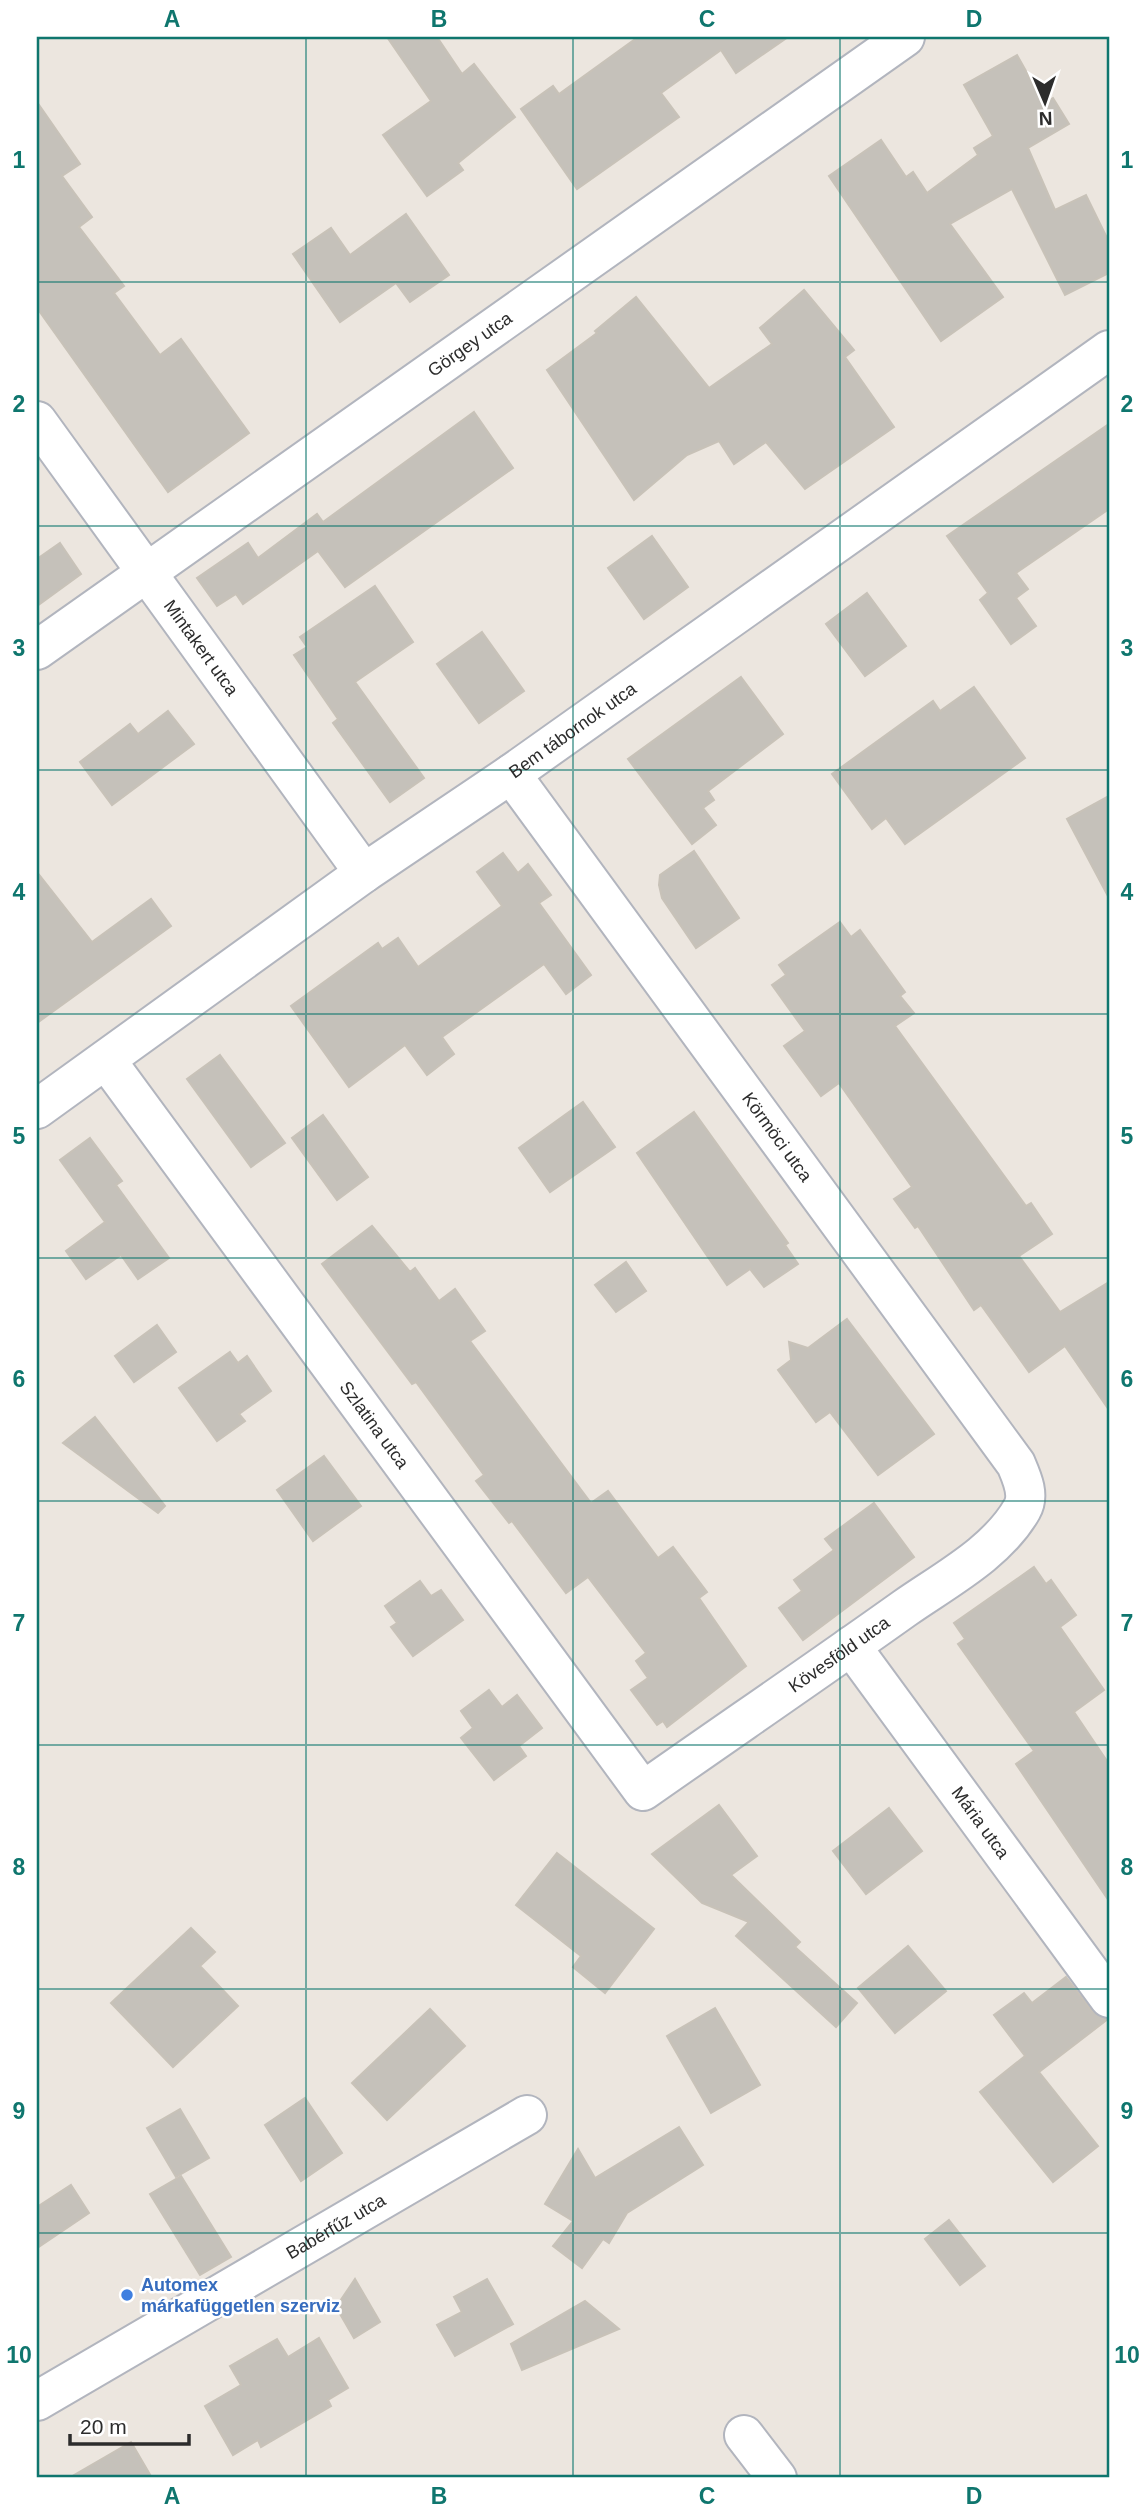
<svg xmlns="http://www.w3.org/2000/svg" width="1146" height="2515" font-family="Arial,sans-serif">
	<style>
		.building { fill: #c5c1ba; stroke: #c8c2b8; stroke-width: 2 }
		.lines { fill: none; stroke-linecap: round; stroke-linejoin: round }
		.minor-casing { stroke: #b2b5be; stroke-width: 42 }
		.minor { stroke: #fff; stroke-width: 38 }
		.grid { fill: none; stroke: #0f766e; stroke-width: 2; stroke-opacity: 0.55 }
		.shop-dot { fill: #3f7fe0; stroke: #fff; stroke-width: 2.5 }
		.labels { text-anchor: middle; stroke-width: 5; stroke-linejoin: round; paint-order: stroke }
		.street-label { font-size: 18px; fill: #2c2c2c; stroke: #fff }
		.shop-label { font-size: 18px; font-weight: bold; fill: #366cbe; stroke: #fff; text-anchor: start }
		.neatline { fill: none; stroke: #0f766e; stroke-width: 2.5 }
		.grid-label { font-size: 23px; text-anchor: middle; font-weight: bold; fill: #0f766e }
	</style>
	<rect width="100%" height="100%" fill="#ece6df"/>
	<g class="building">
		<polygon points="387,37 437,37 462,74 474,64 515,117 458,163 463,170 427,196 383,135 431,101"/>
		<polygon points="638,37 788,37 736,73 721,50 661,93 679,117 577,189 521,109 553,86 559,94"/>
		<polygon points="1017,55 1044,103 1053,98 1069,124 1028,148 1055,210 1086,195 1109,242 1109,273 1065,295 1012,189 950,224 1003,297 941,341 829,176 881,140 906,177 913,172 927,193 978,155 974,148 993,136 964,85"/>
		<polygon points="37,102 80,164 62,176 92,217 79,227 124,286 114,293 160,355 181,339 249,433 168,492 37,308"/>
		<polygon points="406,214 449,275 410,302 396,283 340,322 293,254 331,228 350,255"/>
		<polygon points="804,290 854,350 845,357 894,427 805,489 766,442 734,464 719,441 687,455 634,500 547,370 597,333 595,331 636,297 709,388 772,344 760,328"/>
		<polygon points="474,412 513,468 345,587 318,551 243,604 236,594 217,606 197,578 248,543 258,558 317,514 323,522"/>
		<polygon points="1109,424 1109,509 1016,573 1028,589 1016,598 1036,626 1011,644 980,600 988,593 947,536"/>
		<polygon points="652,536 688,587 644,619 608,568"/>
		<polygon points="60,543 81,574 37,606 37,559"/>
		<polygon points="375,586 413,642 355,682 424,778 390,802 333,723 338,719 294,655 307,647 300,637"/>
		<polygon points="867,593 906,646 865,676 826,624"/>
		<polygon points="482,632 524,691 479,723 437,664"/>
		<polygon points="741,677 783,734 708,791 714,800 703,808 716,825 692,844 628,759"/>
		<polygon points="974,687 1025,758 905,844 886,818 872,829 832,774 933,701 940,711"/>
		<polygon points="168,711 194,744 112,805 80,762 130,724 138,734"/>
		<polygon points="1109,796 1109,898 1067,819"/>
		<polygon points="694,851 739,918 696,948 662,898 659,885 660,875"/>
		<polygon points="503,853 518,873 528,864 551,895 539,903 591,975 566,994 544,964 442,1037 454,1054 427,1075 405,1045 349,1087 291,1006 378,943 382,949 398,938 418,967 502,906 477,872"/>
		<polygon points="37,872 92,942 151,899 171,926 37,1023"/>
		<polygon points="840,922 851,937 860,930 905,992 900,996 914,1013 895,1026 1026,1206 1031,1203 1052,1234 1019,1256 1060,1312 1109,1282 1109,1410 1065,1346 1029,1372 981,1305 974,1310 918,1226 915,1228 894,1199 912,1187 839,1083 821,1096 784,1046 805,1031 772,985 786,975 779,965"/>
		<polygon points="220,1055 285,1143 251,1167 187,1079"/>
		<polygon points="583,1102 615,1147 550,1192 519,1148"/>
		<polygon points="694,1112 788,1243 785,1245 798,1264 764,1287 750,1269 727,1285 637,1153"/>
		<polygon points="323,1115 368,1177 337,1200 292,1138"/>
		<polygon points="90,1138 122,1181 116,1185 169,1258 138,1279 121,1255 86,1279 66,1251 105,1222 60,1160"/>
		<polygon points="372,1226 410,1272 415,1268 439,1301 455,1289 485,1331 470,1341 591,1503 608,1491 658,1558 673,1547 707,1592 699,1598 746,1666 667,1727 663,1721 657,1725 631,1690 648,1678 636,1661 646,1653 588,1577 566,1593 512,1521 509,1523 476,1481 484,1475 416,1382 412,1384 322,1264"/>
		<polygon points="626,1262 646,1291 616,1312 595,1285"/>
		<polygon points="847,1319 934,1434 878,1475 830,1412 816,1422 778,1370 791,1360 789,1342 808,1348"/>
		<polygon points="157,1325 176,1352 134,1382 115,1356"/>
		<polygon points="230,1352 238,1363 247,1356 271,1391 239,1414 245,1421 217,1441 179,1388"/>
		<polygon points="95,1417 165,1506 158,1513 63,1443"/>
		<polygon points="324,1456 361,1506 313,1541 277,1490"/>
		<polygon points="874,1503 914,1557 803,1640 779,1608 802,1591 794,1580 834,1550 825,1539"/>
		<polygon points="1034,1567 1046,1584 1051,1580 1076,1615 1060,1627 1104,1690 1074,1712 1109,1764 1109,1901 1016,1764 1034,1751 958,1644 965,1639 954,1623"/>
		<polygon points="420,1581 431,1596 441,1590 463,1620 413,1656 391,1627 397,1623 385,1606"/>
		<polygon points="489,1690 502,1707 517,1695 542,1728 519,1746 526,1756 494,1780 461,1738 473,1728 461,1711"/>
		<polygon points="719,1805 757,1856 731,1875 800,1942 795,1947 857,2003 836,2027 736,1936 749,1922 702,1903 652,1854"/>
		<polygon points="889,1808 922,1851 866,1894 833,1851"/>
		<polygon points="557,1853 654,1929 605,1993 573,1967 581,1956 516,1905"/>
		<polygon points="191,1928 215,1952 200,1966 238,2006 173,2067 111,2003"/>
		<polygon points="908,1946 946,1991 895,2033 858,1988"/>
		<polygon points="1066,1977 1092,2011 1108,2019 1039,2072 1098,2146 1053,2182 980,2092 1025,2056 994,2015 1024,1993 1032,2003"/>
		<polygon points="715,2008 760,2085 711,2113 667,2036"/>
		<polygon points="430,2009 465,2046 387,2120 352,2083"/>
		<polygon points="305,2098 342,2153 301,2181 265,2125"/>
		<polygon points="180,2109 209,2158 176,2177 147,2128"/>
		<polygon points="679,2127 703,2165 627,2213 609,2243 603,2239 582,2268 553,2246 573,2221 545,2204 578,2149 595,2178"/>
		<polygon points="181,2176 231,2257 200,2275 150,2194"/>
		<polygon points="71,2185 89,2213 37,2248 37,2207"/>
		<polygon points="949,2220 985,2266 960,2285 925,2239"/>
		<polygon points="355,2279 380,2322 354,2338 336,2307"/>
		<polygon points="487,2279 513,2324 455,2356 437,2325 462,2312 454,2297"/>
		<polygon points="585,2301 619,2329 522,2370 511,2344"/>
		<polygon points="319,2338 348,2388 328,2400 331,2406 261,2447 258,2440 233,2455 205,2406 241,2385 230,2366 277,2339 288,2357"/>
		<polygon points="131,2442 152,2478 69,2478"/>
	</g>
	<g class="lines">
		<g class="minor-casing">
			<g id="minor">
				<path id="s1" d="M37,421L364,873"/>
				<path id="s2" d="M37,650L905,37"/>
				<path id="s3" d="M106,1060L643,1791C730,1730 818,1670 905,1608C945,1580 997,1553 1022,1509C1030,1495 1022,1478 1016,1464L511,774"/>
				<path id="s4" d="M37,1109L364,873L511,774L1109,350"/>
				<path id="s5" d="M851,1646L1109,1998"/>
				<path id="s6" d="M37,2401L527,2115"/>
				<polyline points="744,2435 777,2478"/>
			</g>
		</g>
		<use href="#minor" class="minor"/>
	</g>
	<path class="grid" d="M306,37V2478M573,37V2478M840,37V2478M37,282H1109M37,526H1109M37,770H1109M37,1014H1109M37,1258H1109M37,1501H1109M37,1745H1109M37,1989H1109M37,2233H1109"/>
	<circle class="shop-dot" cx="127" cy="2295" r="7"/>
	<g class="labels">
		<g class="street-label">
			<text dy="6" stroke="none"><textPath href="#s2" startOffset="530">Görgey utca</textPath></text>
			<text dy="6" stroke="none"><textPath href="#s1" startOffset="280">Mintakert utca</textPath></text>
			<text dy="6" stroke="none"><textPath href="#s4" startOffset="656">Bem tábornok utca</textPath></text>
			<text transform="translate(777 1137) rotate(54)" y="6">Körmöci utca</text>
			<text dy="6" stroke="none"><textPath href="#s3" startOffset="453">Szlatina utca</textPath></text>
			<text dy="6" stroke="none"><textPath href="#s3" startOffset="1146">Kövesföld utca</textPath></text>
			<text dy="6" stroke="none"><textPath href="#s5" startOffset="219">Mária utca</textPath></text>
			<text dy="6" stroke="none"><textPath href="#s6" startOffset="346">Babérfűz utca</textPath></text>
		</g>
		<g class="shop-label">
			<text x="141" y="2291">Automex<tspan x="141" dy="21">márkafüggetlen szerviz</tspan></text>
		</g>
	</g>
	<rect width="1146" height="2515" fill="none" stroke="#ffffff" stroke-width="77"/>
	<g transform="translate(1045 102) rotate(178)" stroke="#ffffff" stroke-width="5" paint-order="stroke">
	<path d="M0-5L12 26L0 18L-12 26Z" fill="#2c2c2c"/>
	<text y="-10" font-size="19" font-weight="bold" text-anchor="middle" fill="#2c2c2c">N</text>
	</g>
	<path d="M70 2434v10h119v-10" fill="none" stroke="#2c2c2c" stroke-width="3.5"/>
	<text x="80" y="2434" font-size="21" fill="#2c2c2c" stroke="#ffffff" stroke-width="5" paint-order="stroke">20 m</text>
	<rect x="38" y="38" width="1070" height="2438" class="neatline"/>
	<g class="grid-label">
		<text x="172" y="27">A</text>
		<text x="439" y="27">B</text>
		<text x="707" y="27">C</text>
		<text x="974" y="27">D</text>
		<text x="19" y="168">1</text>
		<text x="1127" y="168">1</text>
		<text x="19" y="412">2</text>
		<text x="1127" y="412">2</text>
		<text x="19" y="656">3</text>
		<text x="1127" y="656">3</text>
		<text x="19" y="900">4</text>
		<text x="1127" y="900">4</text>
		<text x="19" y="1144">5</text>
		<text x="1127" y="1144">5</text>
		<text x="19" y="1387">6</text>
		<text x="1127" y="1387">6</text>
		<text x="19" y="1631">7</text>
		<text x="1127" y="1631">7</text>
		<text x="19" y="1875">8</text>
		<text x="1127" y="1875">8</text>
		<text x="19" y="2119">9</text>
		<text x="1127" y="2119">9</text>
		<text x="19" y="2363">10</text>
		<text x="1127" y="2363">10</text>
		<text x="172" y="2504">A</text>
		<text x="439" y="2504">B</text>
		<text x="707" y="2504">C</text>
		<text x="974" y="2504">D</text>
	</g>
</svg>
